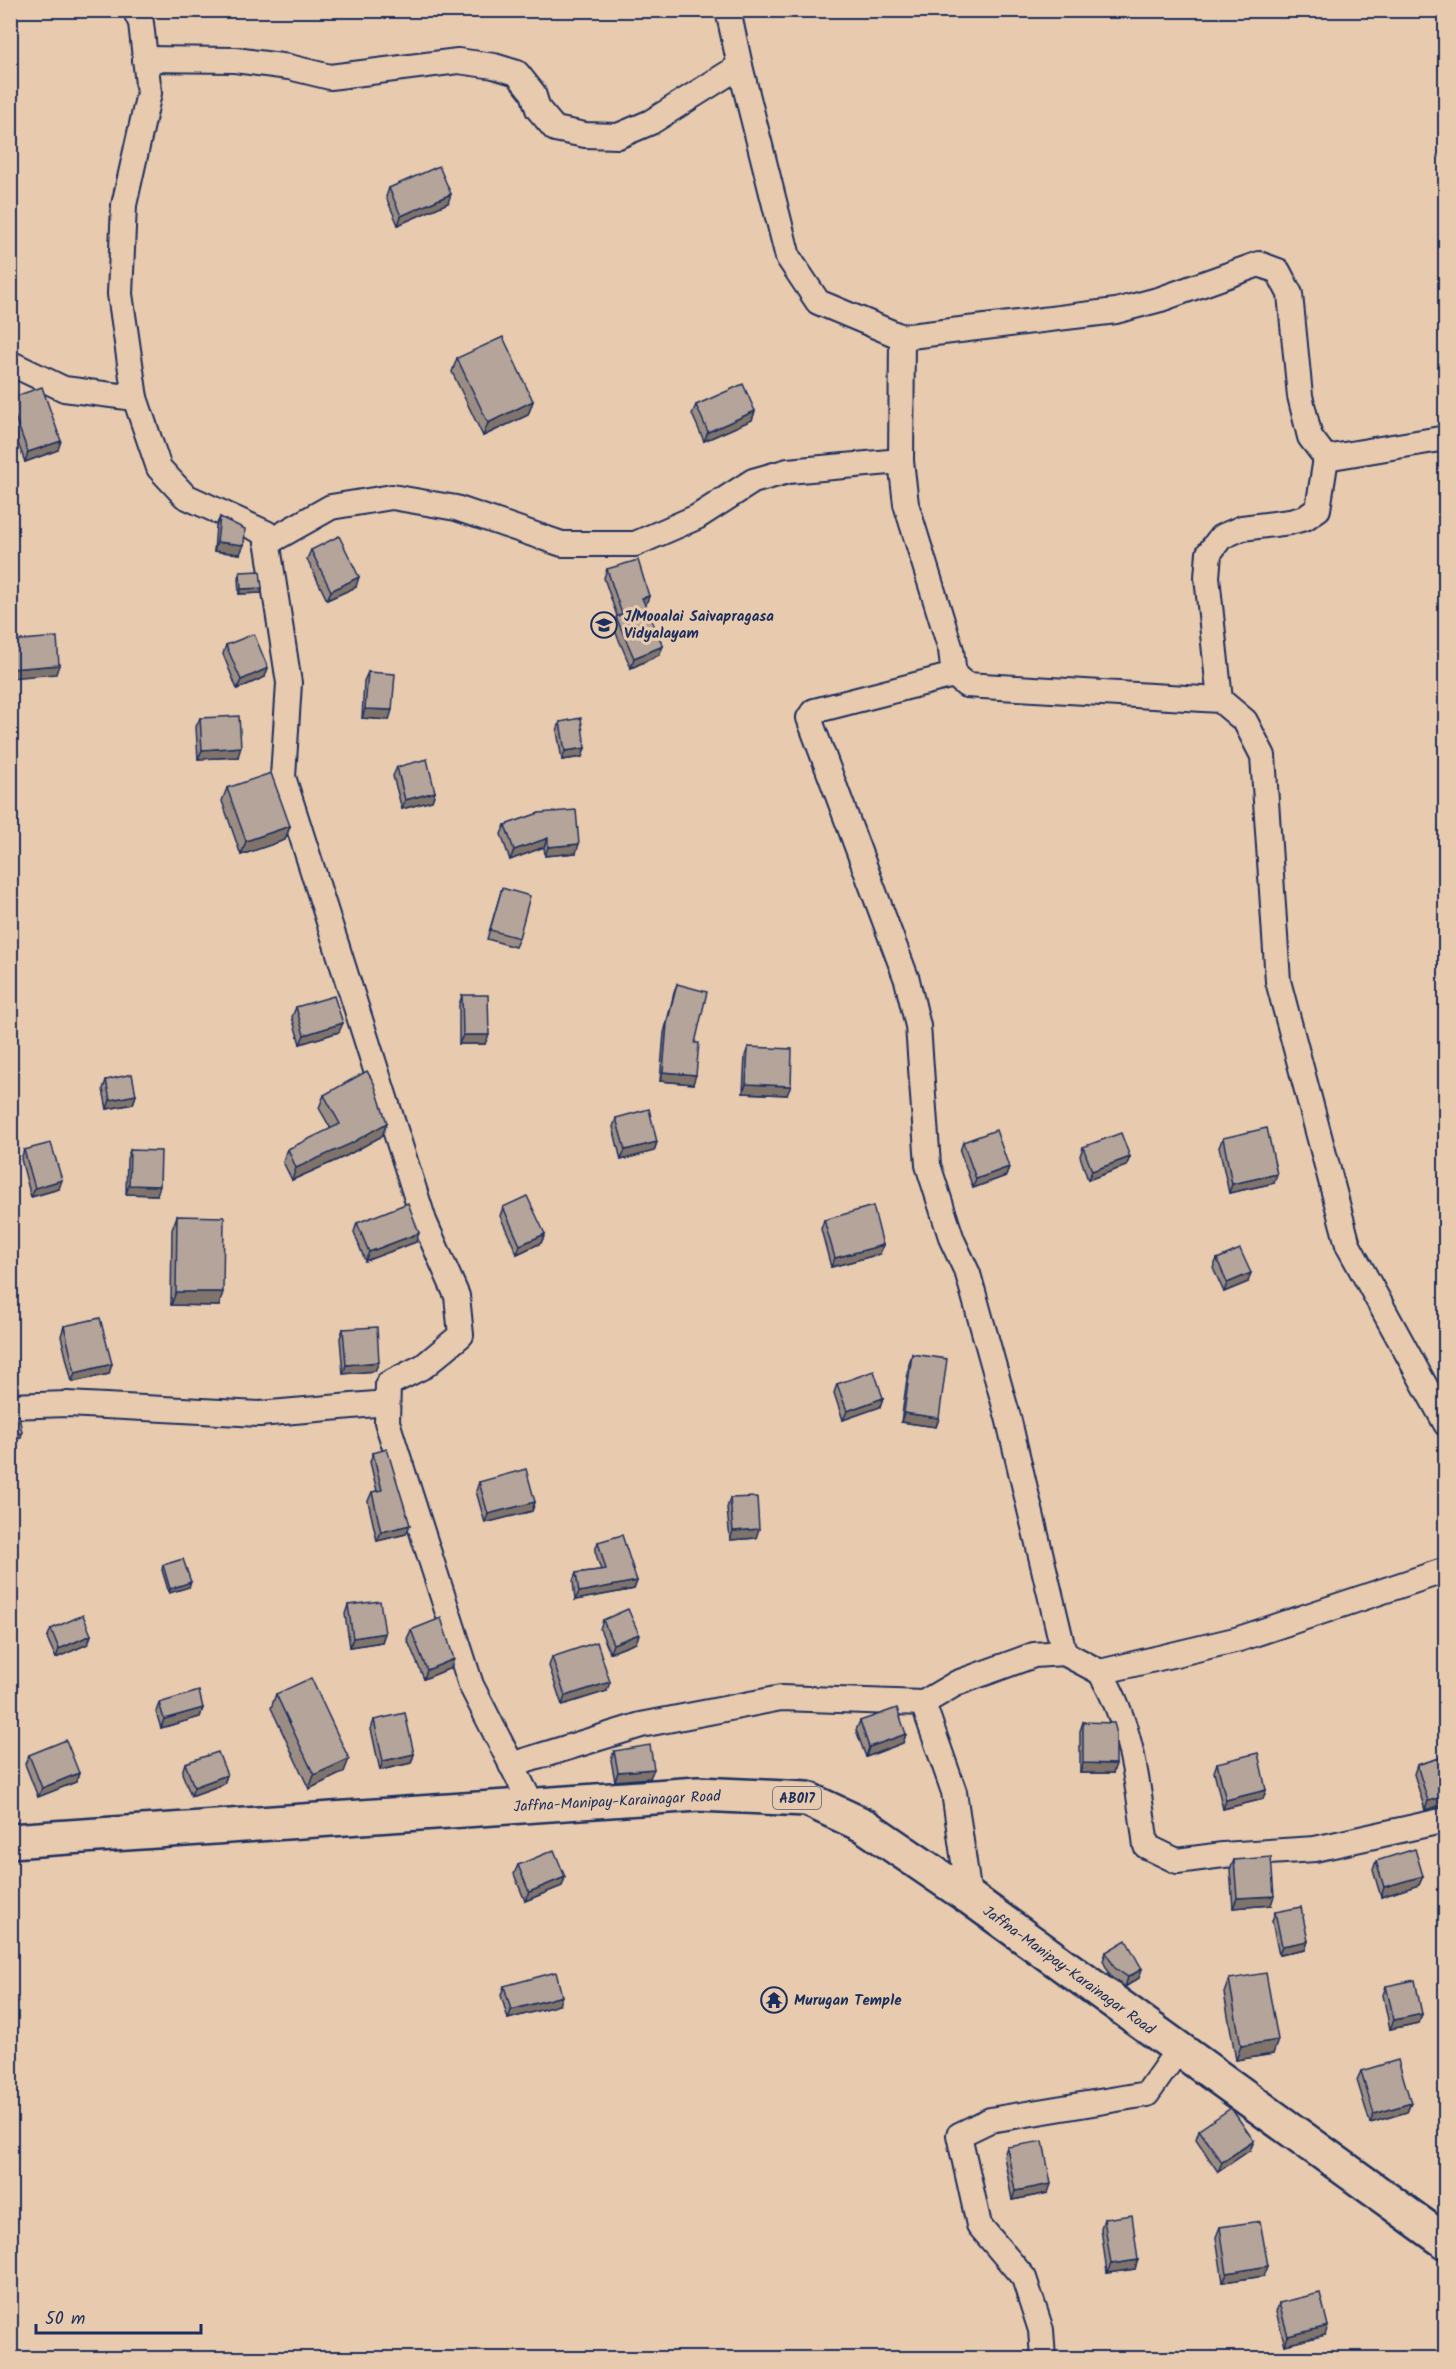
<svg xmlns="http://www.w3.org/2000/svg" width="1456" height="2369" font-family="Kalam,sans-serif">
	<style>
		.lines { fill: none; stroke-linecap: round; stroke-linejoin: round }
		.minor-casing { stroke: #1b2f5e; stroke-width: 28 }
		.primary-casing { stroke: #1b2f5e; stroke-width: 38 }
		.minor { stroke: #e8caae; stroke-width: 24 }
		.primary { stroke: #e8caae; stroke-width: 33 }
		.wall { fill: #9c8d84; stroke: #1b2f5e; stroke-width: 1.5 }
		.shaded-wall { fill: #7f736c; stroke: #1b2f5e; stroke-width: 1.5 }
		.building { fill: #b5a49a; stroke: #1b2f5e; stroke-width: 1.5 }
		.labels { text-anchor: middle; stroke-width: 6; stroke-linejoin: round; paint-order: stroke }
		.shield { fill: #e8caae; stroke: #585e76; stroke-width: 1.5 }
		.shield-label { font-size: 14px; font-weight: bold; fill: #1b2f5e }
		.poi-label { font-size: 15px; font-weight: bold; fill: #1b2f5e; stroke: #e8caae; text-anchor: start }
		.street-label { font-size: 15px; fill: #1b2f5e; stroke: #e8caae }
	</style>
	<rect width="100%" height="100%" fill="#e8caae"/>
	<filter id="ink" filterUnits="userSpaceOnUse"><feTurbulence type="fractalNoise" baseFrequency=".0167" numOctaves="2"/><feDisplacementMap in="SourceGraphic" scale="12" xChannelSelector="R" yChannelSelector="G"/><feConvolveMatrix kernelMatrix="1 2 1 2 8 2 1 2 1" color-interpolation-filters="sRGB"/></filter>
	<g filter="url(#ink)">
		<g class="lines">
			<g class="minor-casing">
				<g id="minor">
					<polyline points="135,10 141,23 149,93 124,205 120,294 135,398 159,468 185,496 266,533 289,683 283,777 424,1221 457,1296 461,1335 424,1366 388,1384 387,1422 471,1685 532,1805"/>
					<polyline points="728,10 740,66 788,257 818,302 902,337 1116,311 1161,299 1259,264 1278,271 1290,294 1300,396 1310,437 1326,458 1446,438"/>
					<polyline points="145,59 235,60 289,67 330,77 458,61 494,66 517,73 533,93 538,109 555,129 585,135 618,136 651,122 740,66"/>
					<polyline points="902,337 901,461 906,504 951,650 954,675"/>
					<polyline points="10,363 64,389 135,398"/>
					<polyline points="267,543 331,507 392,497 456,508 562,544 635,544 697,517 753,481 788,471 901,461"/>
					<polyline points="1220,700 1207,577 1209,553 1221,537 1242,528 1290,522 1305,518 1318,509 1326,458"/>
					<polyline points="10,1406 67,1404 259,1414 387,1403"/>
					<polyline points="1064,1653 1008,1417 968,1274 952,1240 928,1165 918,1026 907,980 809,718 814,711 954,675 966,685 1220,700 1245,721 1263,756 1278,981 1348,1245 1446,1424"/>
					<path d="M1100,1672C1132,1724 1138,1786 1146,1846L1177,1861L1223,1855L1315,1849L1446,1820"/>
					<polyline points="511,1765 641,1725 781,1698 923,1703"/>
					<polyline points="969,1897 954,1792 923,1703 957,1683 1034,1655 1064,1653 1100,1672 1239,1639 1446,1570"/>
					<polyline points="1043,2358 1041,2330 1024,2278 979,2225 959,2135 990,2120 1147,2094 1178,2050"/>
				</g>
			</g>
			<g class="primary-casing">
				<polyline id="primary" points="10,1841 698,1794 807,1799 865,1826 969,1897 1446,2242"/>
			</g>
			<use href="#minor" class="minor"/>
			<use href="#primary" class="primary"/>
		</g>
		<g class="wall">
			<polygon points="389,188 448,203 398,225 386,197"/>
			<polygon points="457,358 533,401 528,415 483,436 452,372"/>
			<polygon points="10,398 58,450 25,462 10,421"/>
			<polygon points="696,405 755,411 752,420 704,441 692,414"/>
			<polygon points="220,517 240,554 214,551 216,526"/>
			<polygon points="311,550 356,587 327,600 307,559"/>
			<polygon points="607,569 649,596 645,605 663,646 659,655 631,668 613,626 617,616 604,578"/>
			<polygon points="240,572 262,588 261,593 239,594 238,577"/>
			<polygon points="226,645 265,677 237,689 223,654"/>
			<polygon points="368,672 389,720 362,718 364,681"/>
			<polygon points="200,718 238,757 198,759 196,727"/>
			<polygon points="560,722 585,748 582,757 562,760 557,731"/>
			<polygon points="397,767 435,792 432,801 402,809 393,776"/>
			<polygon points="227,788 290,826 285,840 241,855 222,801"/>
			<polygon points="539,813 576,853 545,856 544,847 510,860 501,834 505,825"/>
			<polygon points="502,888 519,938 515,947 487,939"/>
			<polygon points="677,984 695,1043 693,1084 660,1081 664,1033 674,993"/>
			<polygon points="462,995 485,1044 459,1044 459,1005"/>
			<polygon points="296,1007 339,1032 300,1044 292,1017"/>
			<polygon points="748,1047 787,1095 743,1093 745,1056"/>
			<polygon points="106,1080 136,1095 133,1104 107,1109 103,1089"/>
			<polygon points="324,1095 387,1123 382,1136 346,1156 292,1180 283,1162 288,1149 331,1129 319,1108"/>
			<polygon points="616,1118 657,1142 654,1151 621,1160 613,1127"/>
			<polygon points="1223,1138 1274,1183 1229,1193 1219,1147"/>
			<polygon points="963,1142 1009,1167 1006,1176 973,1188 960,1151"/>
			<polygon points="1083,1147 1130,1157 1126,1166 1088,1180 1080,1156"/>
			<polygon points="24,1150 59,1189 31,1197 21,1159"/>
			<polygon points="130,1150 157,1195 126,1194 127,1159"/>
			<polygon points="503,1207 545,1234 541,1243 517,1254 500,1216"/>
			<polygon points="177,1216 219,1306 171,1305 172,1230"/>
			<polygon points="824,1220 880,1254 831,1267 821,1229"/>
			<polygon points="357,1223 416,1242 365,1261 354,1232"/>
			<polygon points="1217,1259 1248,1282 1224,1292 1213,1268"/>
			<polygon points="64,1326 109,1374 72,1382 61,1336"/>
			<polygon points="343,1329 375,1371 343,1374 340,1338"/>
			<polygon points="912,1354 939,1418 936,1427 901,1422 909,1364"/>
			<polygon points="837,1384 883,1398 880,1407 843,1420 834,1393"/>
			<polygon points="373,1453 406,1534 377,1541 368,1501 372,1492 377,1491 370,1462"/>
			<polygon points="479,1482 535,1502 532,1511 485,1523 476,1491"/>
			<polygon points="730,1498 756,1538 730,1540 727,1508"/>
			<polygon points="598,1542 637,1581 634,1589 575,1600 573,1581 576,1573 601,1570 595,1551"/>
			<polygon points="163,1565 189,1587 169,1593 162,1570"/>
			<polygon points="348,1605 385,1633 382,1642 350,1647 345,1614"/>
			<polygon points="603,1620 639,1634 636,1643 610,1653 600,1629"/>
			<polygon points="51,1629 91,1635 88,1644 56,1658 47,1638"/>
			<polygon points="411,1630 451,1668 424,1679 407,1639"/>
			<polygon points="552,1657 607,1691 562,1705 549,1666"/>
			<polygon points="276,1694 344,1772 309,1789 271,1708"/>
			<polygon points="159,1703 203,1708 200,1717 161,1728 156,1712"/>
			<polygon points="374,1720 414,1754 411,1763 380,1770 371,1729"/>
			<polygon points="860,1721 906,1734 903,1743 866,1757 856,1730"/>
			<polygon points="1083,1722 1113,1773 1080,1773 1080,1731"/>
			<polygon points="614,1751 650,1778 615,1781 611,1760"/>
			<polygon points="29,1755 79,1773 76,1782 38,1797 25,1764"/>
			<polygon points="1446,1756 1446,1804 1425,1810 1414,1774 1417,1765"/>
			<polygon points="185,1763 227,1775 224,1784 191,1796 182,1773"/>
			<polygon points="1217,1763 1266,1790 1263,1799 1223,1809 1214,1772"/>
			<polygon points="1234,1860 1271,1905 1233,1908 1230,1869"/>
			<polygon points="1376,1861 1423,1876 1419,1885 1381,1897 1373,1870"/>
			<polygon points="518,1865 565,1877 562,1886 525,1901 514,1874"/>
			<polygon points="1275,1912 1308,1941 1305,1950 1279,1955 1272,1921"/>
			<polygon points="1106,1952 1139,1978 1125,1987 1111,1977 1103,1961"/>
			<polygon points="1229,1979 1273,2054 1236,2060 1224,1993"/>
			<polygon points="504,1986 559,2005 508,2019 501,1995"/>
			<polygon points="1386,1986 1422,2014 1419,2023 1390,2029 1383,1995"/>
			<polygon points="1361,2071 1411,2103 1407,2112 1370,2123 1357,2080"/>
			<polygon points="1199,2130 1254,2141 1250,2150 1218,2172 1196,2139"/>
			<polygon points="1007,2147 1048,2193 1012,2200 1004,2156"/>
			<polygon points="1104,2219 1135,2269 1107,2273 1101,2228"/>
			<polygon points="1220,2227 1268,2266 1264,2276 1223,2282 1216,2237"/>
			<polygon points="1279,2303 1325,2335 1285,2345 1276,2312"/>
		</g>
		<g class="shaded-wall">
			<polygon points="451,194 448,203 398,225 401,216"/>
			<polygon points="533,401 528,415 483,436 488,423"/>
			<polygon points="755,411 752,420 704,441 708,432"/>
			<polygon points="61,441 58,450 25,462 28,452"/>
			<polygon points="217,542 244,545 240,554 214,551"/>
			<polygon points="359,577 356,587 327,600 331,591"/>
			<polygon points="262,588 261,593 239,594 241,589"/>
			<polygon points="649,596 646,605 639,607 642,598"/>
			<polygon points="663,646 659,655 631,668 634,658"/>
			<polygon points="59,665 56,674 10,678 10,669"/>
			<polygon points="268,668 265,677 237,689 241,680"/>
			<polygon points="365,709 392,710 389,720 362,718"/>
			<polygon points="241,747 238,757 198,759 202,750"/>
			<polygon points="585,748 582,757 562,760 565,751"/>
			<polygon points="435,792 432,801 402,809 405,800"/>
			<polygon points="290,826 285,840 241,855 246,841"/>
			<polygon points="548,838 544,847 510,860 514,850"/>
			<polygon points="579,844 576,853 545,856 548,847"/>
			<polygon points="343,1023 339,1032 300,1044 304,1035"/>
			<polygon points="463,1035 489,1035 485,1044 459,1044"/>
			<polygon points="663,1072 696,1075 693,1084 660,1081"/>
			<polygon points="746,1084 791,1086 787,1095 743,1093"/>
			<polygon points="136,1095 133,1104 107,1109 110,1100"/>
			<polygon points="387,1123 382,1136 346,1156 292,1180 296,1168"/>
			<polygon points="657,1142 654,1151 621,1160 625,1150"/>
			<polygon points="1130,1157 1126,1166 1088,1180 1092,1171"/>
			<polygon points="1009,1167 1006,1176 973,1188 976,1179"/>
			<polygon points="1277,1174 1274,1183 1229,1193 1232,1184"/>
			<polygon points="62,1180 59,1189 31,1197 35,1188"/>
			<polygon points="129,1185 160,1186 157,1195 126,1194"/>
			<polygon points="419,1233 416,1242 365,1261 369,1252"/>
			<polygon points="545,1234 541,1243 517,1254 520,1245"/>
			<polygon points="883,1245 880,1254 831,1267 835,1258"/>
			<polygon points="1251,1273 1248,1282 1224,1292 1227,1283"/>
			<polygon points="176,1292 223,1292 219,1306 171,1305"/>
			<polygon points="379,1362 375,1371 343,1374 346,1365"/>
			<polygon points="112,1364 109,1374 72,1382 75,1373"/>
			<polygon points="883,1398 880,1407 843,1420 847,1411"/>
			<polygon points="904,1413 939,1418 936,1427 901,1422"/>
			<polygon points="22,1433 21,1438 10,1440 10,1435"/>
			<polygon points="535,1502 532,1511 485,1523 488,1514"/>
			<polygon points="410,1525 406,1534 377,1541 381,1532"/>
			<polygon points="759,1529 756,1538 730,1540 733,1531"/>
			<polygon points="637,1581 634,1589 575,1600 579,1592"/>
			<polygon points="191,1582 189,1587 169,1593 170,1589"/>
			<polygon points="385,1633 382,1642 350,1647 353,1638"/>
			<polygon points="639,1634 636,1643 610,1653 613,1644"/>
			<polygon points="91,1635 88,1644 56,1658 59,1649"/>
			<polygon points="454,1659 451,1668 424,1679 427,1670"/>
			<polygon points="610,1682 607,1691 562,1705 565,1696"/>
			<polygon points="203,1708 200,1717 161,1728 164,1719"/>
			<polygon points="906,1734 903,1743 866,1757 869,1747"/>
			<polygon points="414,1754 411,1763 380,1770 383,1761"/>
			<polygon points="349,1759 344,1772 309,1789 314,1775"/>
			<polygon points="1083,1763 1116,1764 1113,1773 1080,1773"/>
			<polygon points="654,1769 650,1778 615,1781 618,1772"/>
			<polygon points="79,1773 76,1782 38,1797 42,1788"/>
			<polygon points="227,1775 224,1784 191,1796 194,1787"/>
			<polygon points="1266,1790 1263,1799 1223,1809 1226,1800"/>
			<polygon points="1446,1796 1446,1804 1425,1810 1428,1801"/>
			<polygon points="1423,1876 1419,1885 1381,1897 1384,1887"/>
			<polygon points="565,1877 562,1886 525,1901 529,1892"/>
			<polygon points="1274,1896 1271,1905 1233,1908 1237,1898"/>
			<polygon points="1308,1941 1305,1950 1279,1955 1282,1946"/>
			<polygon points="1142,1969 1139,1978 1125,1987 1128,1977"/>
			<polygon points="562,1996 559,2005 508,2019 511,2010"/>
			<polygon points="1422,2014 1419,2023 1390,2029 1394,2020"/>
			<polygon points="1278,2040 1273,2054 1236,2060 1241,2046"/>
			<polygon points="1411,2103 1407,2112 1370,2123 1374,2114"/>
			<polygon points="1254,2141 1250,2150 1218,2172 1222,2162"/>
			<polygon points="1051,2184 1048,2193 1012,2200 1015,2191"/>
			<polygon points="1138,2260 1135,2269 1107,2273 1111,2264"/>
			<polygon points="1268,2266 1264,2276 1223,2282 1227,2273"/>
			<polygon points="1328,2326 1325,2335 1285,2345 1288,2336"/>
		</g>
		<g class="building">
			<polygon points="439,166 451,194 401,216 389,188"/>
			<polygon points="503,337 533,401 488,423 457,358"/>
			<polygon points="743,384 755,411 708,432 696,405"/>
			<polygon points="42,387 61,441 28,452 10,403 10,398"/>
			<polygon points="220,517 245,529 244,545 217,542"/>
			<polygon points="339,536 359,577 331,591 311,550"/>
			<polygon points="638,560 649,596 642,598 663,646 634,658 616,617 622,614 607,569"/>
			<polygon points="260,571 262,588 241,589 240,572"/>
			<polygon points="254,634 268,668 241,680 226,645"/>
			<polygon points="57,637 59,665 10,669 10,641"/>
			<polygon points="368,672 395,674 392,710 365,709"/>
			<polygon points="239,716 241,747 202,750 200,718"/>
			<polygon points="581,718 585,748 565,751 560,722"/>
			<polygon points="427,759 435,792 405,800 397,767"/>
			<polygon points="271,773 290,826 246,841 227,788"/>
			<polygon points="576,810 579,844 548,847 548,838 514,850 505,825 539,813"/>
			<polygon points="10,857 14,864 10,866"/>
			<polygon points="502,888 530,896 519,938 490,930"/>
			<polygon points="677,984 707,992 695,1043 699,1043 696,1075 663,1072 667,1024"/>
			<polygon points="462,995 488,995 489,1035 463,1035"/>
			<polygon points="334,996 343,1023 304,1035 296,1007"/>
			<polygon points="748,1047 792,1049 791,1086 746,1084"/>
			<polygon points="367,1071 374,1083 387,1123 350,1144 296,1168 288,1149 340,1124 324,1095"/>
			<polygon points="132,1074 136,1095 110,1100 106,1080"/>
			<polygon points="649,1109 657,1142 625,1150 616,1118"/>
			<polygon points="1267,1128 1277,1174 1232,1184 1223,1138"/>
			<polygon points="996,1130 1009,1167 976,1179 963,1142"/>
			<polygon points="1121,1133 1130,1157 1092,1171 1083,1147"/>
			<polygon points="51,1143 62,1180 35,1188 24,1150"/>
			<polygon points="130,1150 161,1151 160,1186 129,1185"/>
			<polygon points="527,1196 545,1234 520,1245 503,1207"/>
			<polygon points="408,1203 419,1233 369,1252 357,1223"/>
			<polygon points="873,1206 883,1245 835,1258 824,1220"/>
			<polygon points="177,1216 224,1217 223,1292 176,1292"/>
			<polygon points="1240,1249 1251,1273 1227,1283 1217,1259"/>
			<polygon points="100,1318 112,1364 75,1373 64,1326"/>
			<polygon points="377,1327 379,1362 346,1365 343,1329"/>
			<polygon points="912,1354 947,1359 939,1418 904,1413"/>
			<polygon points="874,1371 883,1398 847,1411 837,1384"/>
			<polygon points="19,1415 22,1433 10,1435 10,1416"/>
			<polygon points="387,1449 410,1525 381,1532 372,1492 382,1490 373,1453"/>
			<polygon points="526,1469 535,1502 488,1514 479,1482"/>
			<polygon points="757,1497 759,1529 733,1531 730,1498"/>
			<polygon points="622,1535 637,1581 579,1592 576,1573 606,1569 598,1542"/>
			<polygon points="183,1559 191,1582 170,1589 163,1565"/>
			<polygon points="380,1601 385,1633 353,1638 348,1605"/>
			<polygon points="628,1609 639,1634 613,1644 603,1620"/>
			<polygon points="83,1615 91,1635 59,1649 51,1629"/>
			<polygon points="441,1618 454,1659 427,1670 411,1630"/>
			<polygon points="597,1642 610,1682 565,1696 552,1657"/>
			<polygon points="311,1678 349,1759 314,1775 276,1694"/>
			<polygon points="199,1691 203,1708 164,1719 159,1703"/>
			<polygon points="897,1708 906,1734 869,1747 860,1721"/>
			<polygon points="405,1713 414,1754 383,1761 374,1720"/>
			<polygon points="1083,1722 1114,1723 1116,1730 1116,1764 1083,1763"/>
			<polygon points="66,1740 79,1773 42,1788 29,1755"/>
			<polygon points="650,1745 654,1769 618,1772 614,1751"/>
			<polygon points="218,1752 227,1775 194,1787 185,1763"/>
			<polygon points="1258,1753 1266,1790 1226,1800 1217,1763"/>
			<polygon points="1446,1756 1446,1796 1428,1801 1417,1765"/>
			<polygon points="1415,1849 1423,1876 1384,1887 1376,1861"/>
			<polygon points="554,1850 565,1877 529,1892 518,1865"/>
			<polygon points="1271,1857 1274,1896 1237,1898 1234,1860"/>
			<polygon points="1301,1907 1308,1941 1282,1946 1275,1912"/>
			<polygon points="1126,1940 1142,1969 1128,1977 1115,1968 1106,1952"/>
			<polygon points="556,1972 562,1996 511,2010 504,1986"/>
			<polygon points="1266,1973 1278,2040 1241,2046 1229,1979"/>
			<polygon points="1415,1980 1422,2014 1394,2020 1386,1986"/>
			<polygon points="1398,2060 1411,2103 1374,2114 1361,2071"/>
			<polygon points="1231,2108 1254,2141 1222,2162 1199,2130"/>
			<polygon points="1043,2141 1051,2184 1015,2191 1007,2147"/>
			<polygon points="1132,2215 1138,2260 1111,2264 1104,2219"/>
			<polygon points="1260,2221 1268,2266 1227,2273 1220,2227"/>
			<polygon points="1320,2293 1328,2326 1288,2336 1279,2303"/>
		</g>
	</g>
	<defs>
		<g id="school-ring" transform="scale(1.35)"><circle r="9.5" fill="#e8caae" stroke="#1b2f5e" stroke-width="1.5"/><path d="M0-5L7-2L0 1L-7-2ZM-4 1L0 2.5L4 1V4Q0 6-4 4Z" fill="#1b2f5e"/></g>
		<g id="temple-ring" transform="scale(1.35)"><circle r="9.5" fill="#e8caae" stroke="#1b2f5e" stroke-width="1.5"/><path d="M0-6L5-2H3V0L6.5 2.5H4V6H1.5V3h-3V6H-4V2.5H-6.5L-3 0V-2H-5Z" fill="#1b2f5e"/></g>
	</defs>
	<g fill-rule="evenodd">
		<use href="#school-ring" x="604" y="625"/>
		<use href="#temple-ring" x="774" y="2000"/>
	</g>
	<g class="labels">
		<rect class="shield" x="773" y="1787" width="48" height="22" rx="4.5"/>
		<g class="shield-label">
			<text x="797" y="1803">AB017</text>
		</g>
		<g class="poi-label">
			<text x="624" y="621">J/Mooalai Saivapragasa<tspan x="624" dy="17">Vidyalayam</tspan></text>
			<text x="794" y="2005">Murugan Temple</text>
		</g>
		<g class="street-label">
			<text transform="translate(617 1801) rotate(-3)" y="5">Jaffna-Manipay-Karainagar Road</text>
			<text transform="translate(1069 1970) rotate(36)" y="5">Jaffna-Manipay-Karainagar Road</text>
		</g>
	</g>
	<rect width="1456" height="2369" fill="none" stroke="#e8caae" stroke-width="36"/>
	<rect x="18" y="18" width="1420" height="2333" fill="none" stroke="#1b2f5e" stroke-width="2" filter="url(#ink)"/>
	<path d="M36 2324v9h165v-9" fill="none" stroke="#1b2f5e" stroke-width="3"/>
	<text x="45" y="2324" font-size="18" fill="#1b2f5e" stroke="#e8caae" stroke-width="4.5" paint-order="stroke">50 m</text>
</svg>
